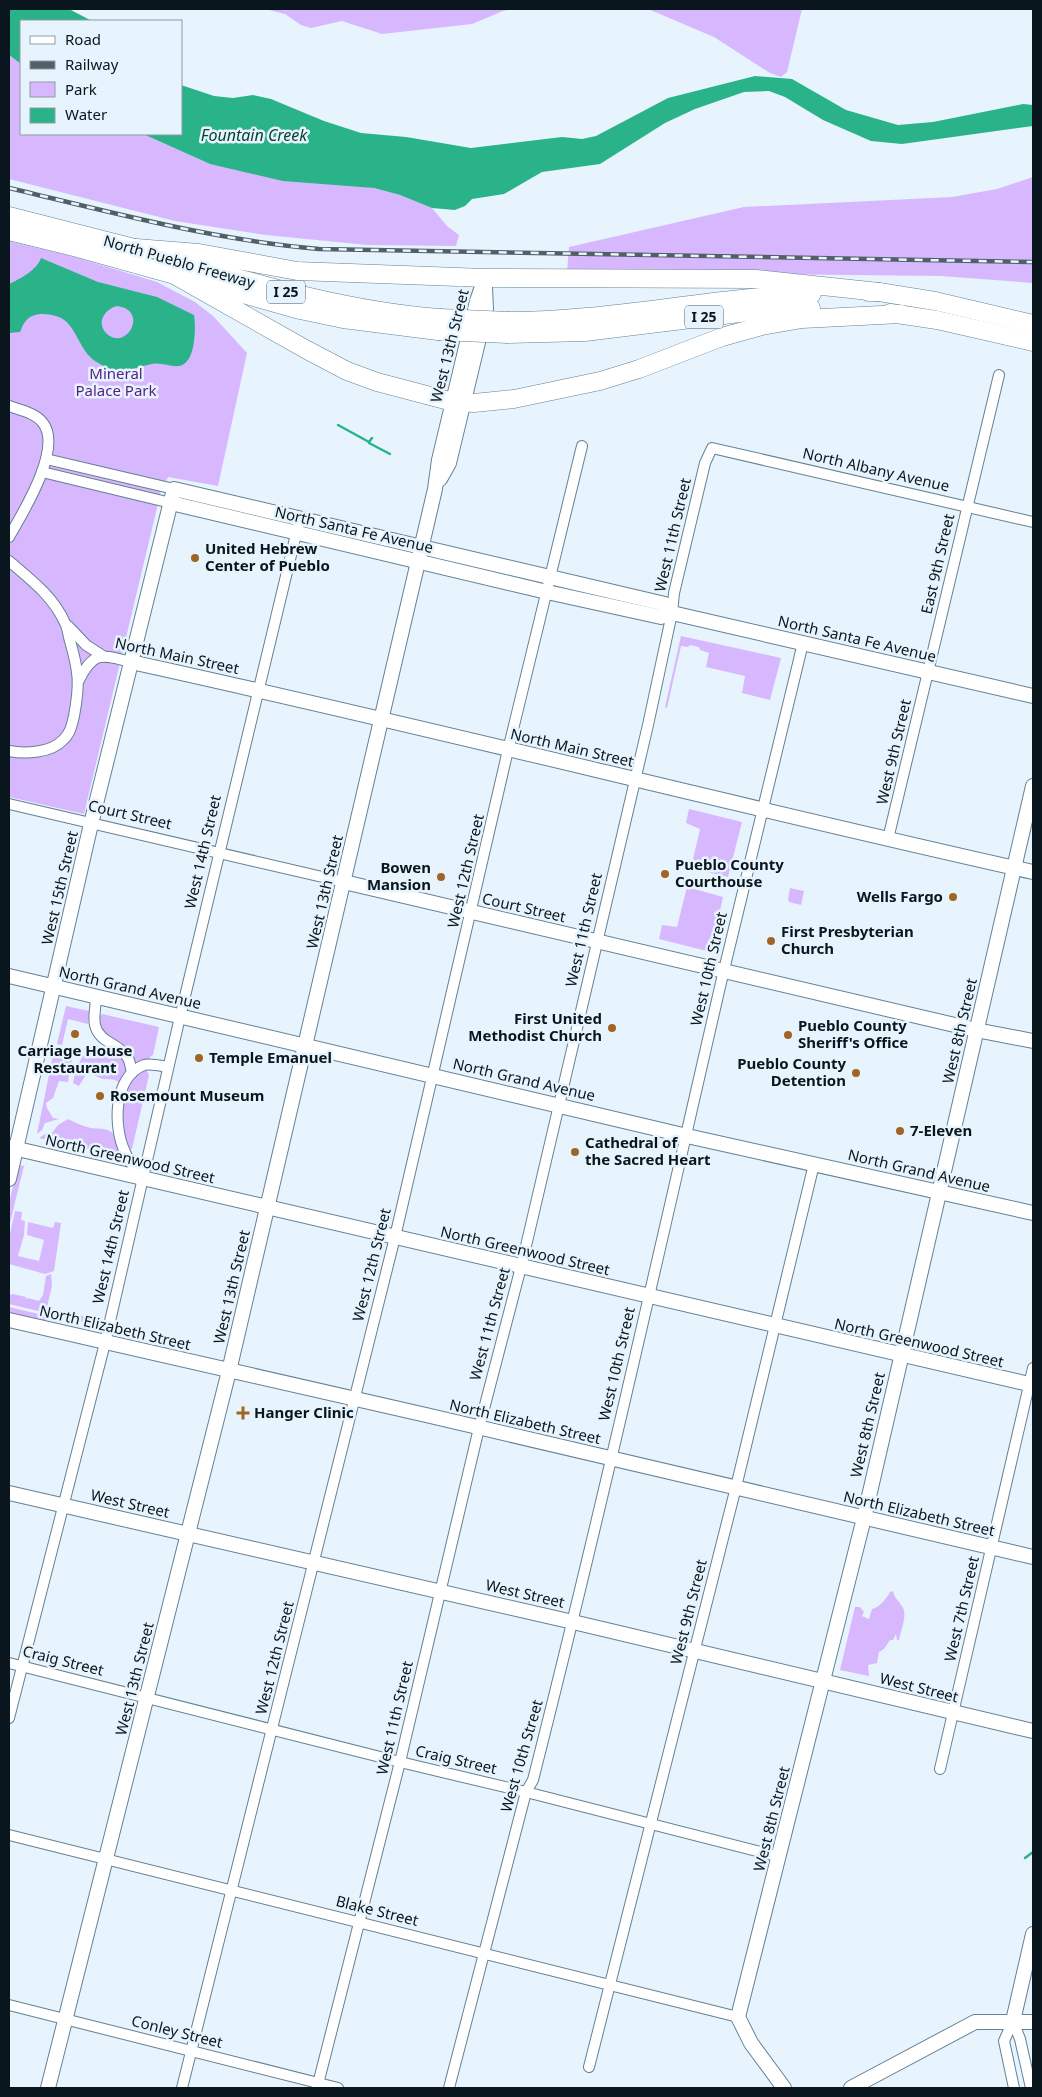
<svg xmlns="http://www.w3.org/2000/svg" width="1042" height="2097" font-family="'Noto Sans',sans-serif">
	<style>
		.green { fill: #d7b8fe }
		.water { fill: #2ab389; fill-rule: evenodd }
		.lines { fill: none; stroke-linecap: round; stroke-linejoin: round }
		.stream { stroke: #2ab389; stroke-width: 2.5 }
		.street-casing { stroke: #638194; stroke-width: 12 }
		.secondary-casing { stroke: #638194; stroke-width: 16 }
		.highway-casing { stroke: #638194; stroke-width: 19 }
		.street { stroke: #fff; stroke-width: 10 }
		.secondary { stroke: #fff; stroke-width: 14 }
		.highway { stroke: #fff; stroke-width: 18 }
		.rail-casing { stroke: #525f66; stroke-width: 4.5 }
		.rail { stroke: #e7f4fd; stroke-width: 2.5; stroke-dasharray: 8; stroke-linecap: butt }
		.highway-bridge-casing { stroke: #638194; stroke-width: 19; stroke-linecap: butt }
		.highway-bridge { stroke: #fff; stroke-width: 18 }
		.poi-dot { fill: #a06526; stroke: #e7f4fd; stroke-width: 2 }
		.labels { text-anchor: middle; stroke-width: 5; stroke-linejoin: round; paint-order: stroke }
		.shield { fill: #e7f4fd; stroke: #4c5960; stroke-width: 1 }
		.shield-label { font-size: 14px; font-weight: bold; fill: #0a161d }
		.street-label { font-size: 15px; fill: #0a161d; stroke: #e7f4fd }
		.park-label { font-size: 15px; fill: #551d83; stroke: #e7f4fd }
		.poi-label { font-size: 15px; font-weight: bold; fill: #0a161d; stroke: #e7f4fd; text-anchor: start }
		.water-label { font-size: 16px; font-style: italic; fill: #084130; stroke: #e7f4fd }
	</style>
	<rect width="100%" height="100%" fill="#e7f4fd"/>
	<g class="green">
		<polygon points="265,9 515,9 503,11 472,24 382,34 342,21 311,28 301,25 285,14"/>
		<polygon points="648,9 802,9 787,72 781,77 770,73 714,37"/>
		<polygon points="9,55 21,64 21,134 143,134 210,164 374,188 400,195 432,208 447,226 459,235 456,246 367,245 266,235 175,221 9,179"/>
		<polygon points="1033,177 1033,283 941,276 567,272 569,247 744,207 952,197 997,189"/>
		<polygon points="9,241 75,257 157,282 195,302 213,316 247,353 218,486 168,477 161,491 84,814 9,797"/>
		<polygon points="681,636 781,658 770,700 742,693 745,676 706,667 709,653 700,650 699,647 690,645 688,647 681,646 667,708 665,707"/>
		<polygon points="689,809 742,822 728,877 691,868 700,829 686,823"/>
		<polygon points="687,887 723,897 711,952 659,939 662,925 677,927"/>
		<polygon points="790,888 804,891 801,905 789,902 788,899"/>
		<polygon points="66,1006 89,1011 88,1024 68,1019 62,1045 57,1044"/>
		<polygon points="102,1014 159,1027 153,1055 150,1057 149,1061 135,1067 101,1031 98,1018"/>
		<path d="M97,1046L111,1048L125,1060L127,1073L120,1083C114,1078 111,1080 104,1079C97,1078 94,1073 87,1073L79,1086L73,1083C77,1065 80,1054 97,1046Z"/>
		<polygon points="53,1055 72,1060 68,1082 59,1081 53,1098 46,1103 47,1108 53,1118 59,1119 45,1123 42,1130 37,1134"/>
		<path d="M147,1067V1071L149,1075L132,1149L127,1150C124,1133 115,1096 128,1081C133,1076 141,1072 147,1067Z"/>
		<path d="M68,1119C74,1122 80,1125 87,1127C92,1129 97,1128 103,1129C116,1130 123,1145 119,1156L39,1138L45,1134H51L58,1125Z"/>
		<polygon points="18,1165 24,1166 9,1227 9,1203"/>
		<polygon points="15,1211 22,1212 21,1220 25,1221 24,1235 18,1256 39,1261 44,1240 27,1235 28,1222 53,1228 55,1222 61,1223 54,1271 45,1274 9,1264 9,1238"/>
		<polygon points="51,1274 52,1286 47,1307 93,1319 92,1324 9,1304 9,1293 11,1295 13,1294 26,1297 26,1299 28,1298 39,1301 43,1295 46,1276"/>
		<polygon points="9,1307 47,1316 46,1321 9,1312"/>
		<path d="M893,1591C895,1599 898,1600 902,1606C908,1615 901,1630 899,1640H897L896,1634L893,1640H890L884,1649L879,1652L877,1663L868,1665L869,1676L840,1670L855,1607H860L864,1612L862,1616L869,1619L872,1609C879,1608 887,1598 890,1592Z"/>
	</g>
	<g class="water">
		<polygon points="9,9 69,9 92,21 21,21 21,64 9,55"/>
		<polygon points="755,76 792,79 846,110 898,125 933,122 1023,104 1033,105 1033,126 902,144 871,141 823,120 785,97 769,91 744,92 695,109 665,123 600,164 542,172 504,194 472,199 465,206 455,210 432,208 400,195 374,188 283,181 210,164 143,134 181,134 181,85 214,96 233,98 253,95 271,99 324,121 361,133 406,137 471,148 562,137 582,139 596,136 668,98"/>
		<path d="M41,258L98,282L157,297L194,315C196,327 196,364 179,366C170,367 161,362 152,364C124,370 124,379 95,361C78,350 76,321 56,316C45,313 32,312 25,322C22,325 22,329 20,332L9,333V284C20,279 37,270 41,258ZM117,306C150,310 126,353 106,333C96,322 105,309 117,306Z"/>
	</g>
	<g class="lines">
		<g class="stream">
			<polyline points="338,425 369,442 372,438"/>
			<polyline points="369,443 390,454"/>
			<polyline points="1025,1858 1033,1852"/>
		</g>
		<g class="street-casing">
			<g id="street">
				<path d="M9,406C20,410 36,413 43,423C63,449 22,514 9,537"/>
				<polyline points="46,459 174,489"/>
				<polyline points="42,472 171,503"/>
				<path d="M9,561C31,580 53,596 65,623C68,628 68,635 70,641C79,672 80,684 74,716C72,725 70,734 63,740C51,753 25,754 9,751"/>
				<polyline points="68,626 86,645 103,656"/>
				<path d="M79,680C94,650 102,655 131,662"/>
				<polyline points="9,804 344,882"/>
				<polyline points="888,839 999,375"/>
				<path d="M96,997C96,1006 93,1016 95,1025C99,1043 119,1043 128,1058C130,1062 131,1068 132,1073"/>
				<path d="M142,1178C136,1170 129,1162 125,1152C113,1127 113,1077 144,1065C151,1063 161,1066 168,1067"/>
				<polyline points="9,1663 400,1762 526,1792 780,1857"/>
				<polyline points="9,1718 105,1343 180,1017 298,526"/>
				<polyline points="940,1769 1033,1368"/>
				<polyline points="9,1835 738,2017"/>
				<polyline points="9,2005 338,2088"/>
				<polyline points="1013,2021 1004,2041 1014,2088"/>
				<polyline points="1013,2021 1020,2039 1031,2088"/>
				<polyline points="589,2067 736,1487 814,1164"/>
				<polyline points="182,2088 395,1237 508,750 582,446"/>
				<polyline points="317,2088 400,1762 479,1428 522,1263 648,725 672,613 674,593 705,463 712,448 1033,522"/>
				<path d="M449,2088L526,1792L533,1780C601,1512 661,1243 723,974C749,863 777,753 803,643"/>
			</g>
		</g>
		<g class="secondary-casing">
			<g id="secondary">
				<polyline points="440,479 449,463 486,309 485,287"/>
				<polyline points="171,503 547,592 661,617 672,613 1033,696"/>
				<path d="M131,662C433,728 732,805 1033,872"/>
				<polyline points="344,882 976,1030 1033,1041"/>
				<polyline points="9,976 687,1136 1033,1213"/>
				<polyline points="9,1147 1033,1385"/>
				<polyline points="9,1179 91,824 174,489 665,604 672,613"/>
				<polyline points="9,1320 426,1415 1033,1557"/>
				<polyline points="9,1493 573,1622 1033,1731"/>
				<polyline points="1013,2021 1033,1934"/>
				<polyline points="48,2088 229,1371 435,489 439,460 477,301 485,278"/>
				<polyline points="784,2088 751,2043 738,2017 864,1518 1033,786"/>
				<polyline points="851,2088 975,2022 1033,2022"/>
			</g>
		</g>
		<g class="highway-casing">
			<g id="highway">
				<polyline points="9,216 146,251"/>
				<polyline points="9,231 78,248 300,310 343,319 438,331"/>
				<polyline points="136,248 199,253 297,271 485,278 756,279 879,292"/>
				<path d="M171,259C260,285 347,311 440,318"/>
				<polyline points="176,276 307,350 347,371 377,382 453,402 474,403 514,399 600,381 639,369 722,337 762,326 802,319 901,314"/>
				<polyline points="868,292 879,292 935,301 1033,324"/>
				<polyline points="890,313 937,320 1033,342"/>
				<path d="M509,321C611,321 710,297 812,294"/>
				<polyline points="508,334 585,332 756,311 811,308"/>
			</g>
		</g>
		<use href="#street" class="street"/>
		<use href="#secondary" class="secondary"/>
		<use href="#highway" class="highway"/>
		<g class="rail-casing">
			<path id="rail" d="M9,188C111,212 213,240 319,249L1033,262"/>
		</g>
		<use href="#rail" class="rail"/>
		<g class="highway-bridge-casing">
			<g id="highway-bridge">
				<polyline points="440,318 509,321"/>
				<polyline points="438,331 508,334"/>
			</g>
		</g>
		<use href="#highway-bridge" class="highway-bridge"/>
	</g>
	<g class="poi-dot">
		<circle cx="195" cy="558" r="5"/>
		<circle cx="665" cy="874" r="5"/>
		<circle cx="441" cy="877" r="5"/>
		<circle cx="953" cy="897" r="5"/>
		<circle cx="771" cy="941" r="5"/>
		<circle cx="612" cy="1028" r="5"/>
		<circle cx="75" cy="1034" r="5"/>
		<circle cx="788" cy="1035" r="5"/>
		<circle cx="199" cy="1058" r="5"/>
		<circle cx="856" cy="1073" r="5"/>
		<circle cx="100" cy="1096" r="5"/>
		<circle cx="900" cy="1131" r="5"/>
		<circle cx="575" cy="1152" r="5"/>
		<path d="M240.5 1405.5h5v5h5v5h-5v5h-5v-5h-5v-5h5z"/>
	</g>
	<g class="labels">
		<g class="shield">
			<rect x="267" y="280.5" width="38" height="23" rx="4"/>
			<rect x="685" y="305.5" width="38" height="23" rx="4"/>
		</g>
		<g class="shield-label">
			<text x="286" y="297">I 25</text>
			<text x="704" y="322">I 25</text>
		</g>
		<g class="street-label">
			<text transform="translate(179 262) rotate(16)" y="5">North Pueblo Freeway</text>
			<text transform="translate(450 346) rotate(-76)" y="5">West 13th Street</text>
			<text transform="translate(876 470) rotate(13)" y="5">North Albany Avenue</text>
			<text transform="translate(354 530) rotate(13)" y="5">North Santa Fe Avenue</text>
			<text transform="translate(673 535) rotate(-77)" y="5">West 11th Street</text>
			<text transform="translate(938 564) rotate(-77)" y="5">East 9th Street</text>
			<text transform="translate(857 639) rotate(13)" y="5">North Santa Fe Avenue</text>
			<text transform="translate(177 656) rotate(12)" y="5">North Main Street</text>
			<text transform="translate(572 748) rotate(13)" y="5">North Main Street</text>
			<text transform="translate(894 752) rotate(-77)" y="5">West 9th Street</text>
			<text transform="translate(130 815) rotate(13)" y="5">Court Street</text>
			<text transform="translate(203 852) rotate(-77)" y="5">West 14th Street</text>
			<text transform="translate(466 871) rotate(-77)" y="5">West 12th Street</text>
			<text transform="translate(60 888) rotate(-77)" y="5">West 15th Street</text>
			<text transform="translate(325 892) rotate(-77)" y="5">West 13th Street</text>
			<text transform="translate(524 908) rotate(13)" y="5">Court Street</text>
			<text transform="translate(584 930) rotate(-77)" y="5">West 11th Street</text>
			<text transform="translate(709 969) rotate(-77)" y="5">West 10th Street</text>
			<text transform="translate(130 988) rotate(13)" y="5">North Grand Avenue</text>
			<text transform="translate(960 1031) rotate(-77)" y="5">West 8th Street</text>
			<text transform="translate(524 1080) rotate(13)" y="5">North Grand Avenue</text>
			<text transform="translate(130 1159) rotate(13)" y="5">North Greenwood Street</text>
			<text transform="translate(919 1171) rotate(13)" y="5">North Grand Avenue</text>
			<text transform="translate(111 1247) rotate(-77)" y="5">West 14th Street</text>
			<text transform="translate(525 1251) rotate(13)" y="5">North Greenwood Street</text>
			<text transform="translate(372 1265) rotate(-76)" y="5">West 12th Street</text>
			<text transform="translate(232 1287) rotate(-77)" y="5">West 13th Street</text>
			<text transform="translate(490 1324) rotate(-75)" y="5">West 11th Street</text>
			<text transform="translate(115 1328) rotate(13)" y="5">North Elizabeth Street</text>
			<text transform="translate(919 1343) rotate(13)" y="5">North Greenwood Street</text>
			<text transform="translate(617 1364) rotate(-77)" y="5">West 10th Street</text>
			<text transform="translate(525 1422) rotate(13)" y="5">North Elizabeth Street</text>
			<text transform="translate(868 1425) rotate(-77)" y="5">West 8th Street</text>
			<text transform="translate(130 1504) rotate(13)" y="5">West Street</text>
			<text transform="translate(919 1514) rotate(13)" y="5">North Elizabeth Street</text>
			<text transform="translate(525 1594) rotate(13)" y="5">West Street</text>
			<text transform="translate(962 1609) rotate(-77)" y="5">West 7th Street</text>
			<text transform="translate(689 1612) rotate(-76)" y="5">West 9th Street</text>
			<text transform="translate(275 1658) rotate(-76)" y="5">West 12th Street</text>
			<text transform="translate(63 1661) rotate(14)" y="5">Craig Street</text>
			<text transform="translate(135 1679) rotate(-76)" y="5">West 13th Street</text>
			<text transform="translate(919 1688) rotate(14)" y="5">West Street</text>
			<text transform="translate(395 1718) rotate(-77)" y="5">West 11th Street</text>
			<text transform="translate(522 1756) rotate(-74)" y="5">West 10th Street</text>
			<text transform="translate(456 1760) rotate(13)" y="5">Craig Street</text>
			<text transform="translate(772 1819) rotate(-76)" y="5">West 8th Street</text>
			<text transform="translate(377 1911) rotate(14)" y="5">Blake Street</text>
			<text transform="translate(177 2032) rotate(14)" y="5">Conley Street</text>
		</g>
		<g class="park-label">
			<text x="116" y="379">Mineral<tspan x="116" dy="17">Palace Park</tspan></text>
		</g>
		<g class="poi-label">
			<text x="205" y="554">United Hebrew<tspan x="205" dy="17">Center of Pueblo</tspan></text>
			<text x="675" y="870">Pueblo County<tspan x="675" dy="17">Courthouse</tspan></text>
			<text x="431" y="873" text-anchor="end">Bowen<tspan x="431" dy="17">Mansion</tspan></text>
			<text x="943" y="902" text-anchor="end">Wells Fargo</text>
			<text x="781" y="937">First Presbyterian<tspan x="781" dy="17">Church</tspan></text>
			<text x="602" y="1024" text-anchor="end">First United<tspan x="602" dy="17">Methodist Church</tspan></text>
			<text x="798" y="1031">Pueblo County<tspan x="798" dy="17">Sheriff's Office</tspan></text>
			<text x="75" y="1056" text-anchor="middle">Carriage House<tspan x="75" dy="17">Restaurant</tspan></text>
			<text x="209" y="1063">Temple Emanuel</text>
			<text x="846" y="1069" text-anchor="end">Pueblo County<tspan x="846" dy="17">Detention</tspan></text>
			<text x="110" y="1101">Rosemount Museum</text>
			<text x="910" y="1136">7-Eleven</text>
			<text x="585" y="1148">Cathedral of<tspan x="585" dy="17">the Sacred Heart</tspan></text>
			<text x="254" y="1418">Hanger Clinic</text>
		</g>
		<g class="water-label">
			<text x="254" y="141">Fountain Creek</text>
		</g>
	</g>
	<rect width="1042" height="2097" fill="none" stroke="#0a161d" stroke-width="20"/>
	<rect x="20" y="20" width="162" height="115" fill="#e7f4fd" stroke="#8f9ba3"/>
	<rect x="30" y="36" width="25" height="8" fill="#ffffff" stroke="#8f9ba3"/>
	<text x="65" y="45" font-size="15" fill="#0a161d">Road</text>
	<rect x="30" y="61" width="25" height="8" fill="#525f66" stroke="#8f9ba3"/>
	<text x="65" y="70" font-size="15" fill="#0a161d">Railway</text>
	<rect x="30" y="82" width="25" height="15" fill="#d7b8fe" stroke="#8f9ba3"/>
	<text x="65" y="95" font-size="15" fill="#0a161d">Park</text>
	<rect x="30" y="108" width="25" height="15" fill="#2ab389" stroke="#8f9ba3"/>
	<text x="65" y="120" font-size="15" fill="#0a161d">Water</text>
</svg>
